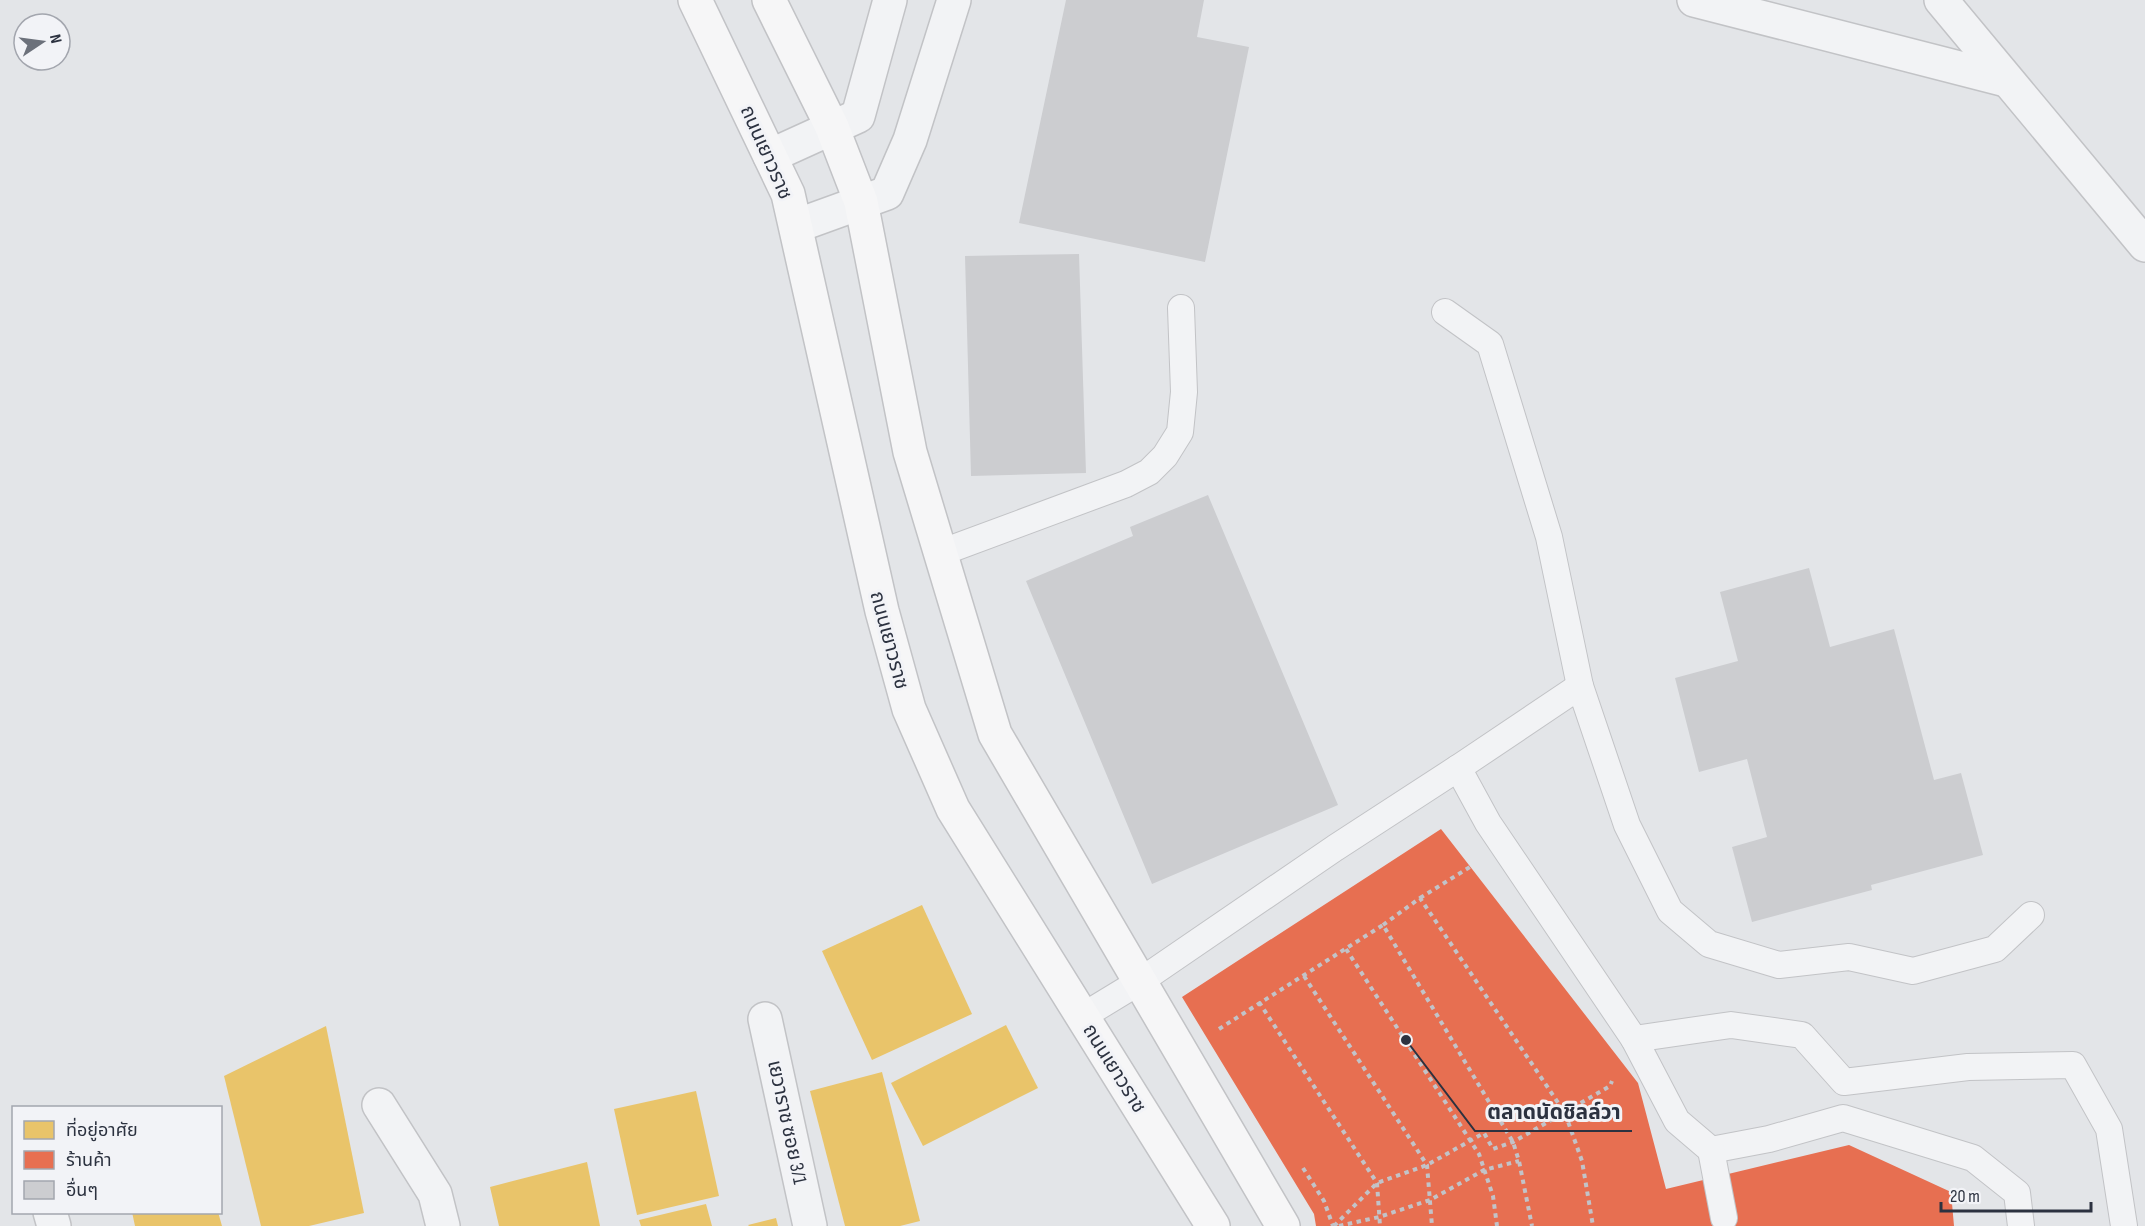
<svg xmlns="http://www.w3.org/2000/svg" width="2145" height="1226" font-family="'Sofia Sans Condensed','Noto Sans Thai',sans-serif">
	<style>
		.homes { fill: #e9c46a }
		.shops { fill: #e76f51 }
		.building { fill: #cccdd0 }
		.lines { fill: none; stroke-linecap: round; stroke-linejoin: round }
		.service-casing { stroke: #c2c3c6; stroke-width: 28 }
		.minor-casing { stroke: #c2c3c6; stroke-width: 36 }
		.tertiary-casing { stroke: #c2c3c6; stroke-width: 36 }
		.secondary-casing { stroke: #c2c3c6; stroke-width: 36 }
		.path { stroke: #c2c3c8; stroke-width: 4; stroke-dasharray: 4.5 4.5; stroke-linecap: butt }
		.service { stroke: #f2f3f5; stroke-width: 26 }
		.minor { stroke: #f2f3f5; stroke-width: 33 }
		.tertiary { stroke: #f2f3f5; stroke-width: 33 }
		.secondary { stroke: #f6f6f7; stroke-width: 33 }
		.labels { text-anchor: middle; stroke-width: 6; stroke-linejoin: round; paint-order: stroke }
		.street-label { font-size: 20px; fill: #2c3240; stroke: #f2f3f7 }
		.leader { fill: none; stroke: #2c3240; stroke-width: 2 }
		.callout-dot { fill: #2c3240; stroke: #f2f3f7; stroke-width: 2 }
		.callout-label { font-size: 21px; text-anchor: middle; font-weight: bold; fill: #2c3240; stroke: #f2f3f7; stroke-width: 6; stroke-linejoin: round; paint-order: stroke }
	</style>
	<rect width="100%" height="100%" fill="#e3e5e8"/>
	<g class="homes">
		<polygon points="922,905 972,1014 872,1060 822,951"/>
		<polygon points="1006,1025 1038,1088 923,1146 891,1083"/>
		<polygon points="326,1026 364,1213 309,1226 261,1226 224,1076"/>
		<polygon points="882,1072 920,1221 900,1226 845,1226 810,1091"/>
		<polygon points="696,1091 719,1196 637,1215 614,1109"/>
		<polygon points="587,1162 600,1226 499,1226 490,1187"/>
		<polygon points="706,1204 712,1226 641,1226 639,1220"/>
		<polygon points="132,1212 218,1212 222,1226 135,1226"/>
		<polygon points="776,1218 778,1226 749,1226 748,1225"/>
	</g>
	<polygon class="shops" points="1441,829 1638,1083 1666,1189 1849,1145 1951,1192 1954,1226 1316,1226 1314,1214 1182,997"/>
	<g class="building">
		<polygon points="1066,0 1204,0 1197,37 1249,47 1205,262 1019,223"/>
		<polygon points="1079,254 1086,473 971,476 965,256"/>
		<polygon points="1208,495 1338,805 1152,884 1026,581 1133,536 1130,527"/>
		<polygon points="1809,568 1830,647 1894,629 1934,780 1961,773 1983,855 1871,885 1872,890 1752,922 1732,847 1767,837 1747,759 1699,772 1675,678 1738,661 1720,592"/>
	</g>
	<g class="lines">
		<g class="service-casing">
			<g id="service">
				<polyline points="1445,312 1490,344 1549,537 1580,686"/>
				<polyline points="940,553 1126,484 1149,472 1165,456 1180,432 1184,392 1181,308"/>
				<polyline points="1458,768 1580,686 1627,825 1670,911 1709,944 1779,965 1849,957 1913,971 1995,949 2031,915"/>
				<polyline points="1083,1016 1139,982 1335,848 1458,768 1488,823 1634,1039 1677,1121 1711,1150 1769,1139 1843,1118 1973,1158 2017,1193 2021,1226"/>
				<polyline points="1634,1039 1731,1025 1802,1035 1844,1082 1968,1067 2073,1065 2109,1129 2124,1226"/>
				<polyline points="1711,1150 1724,1218"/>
			</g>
		</g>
		<g class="minor-casing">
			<g id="minor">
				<polyline points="1694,0 2006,80"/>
				<polyline points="1941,0 2145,245"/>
				<polyline points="765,1019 810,1226"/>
				<polyline points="379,1105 435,1194 443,1226"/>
				<polyline points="50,1212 54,1226"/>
			</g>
		</g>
		<g class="tertiary-casing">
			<g id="tertiary">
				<polyline points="770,156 858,116 890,0"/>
				<polyline points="796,226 887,193 910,140 954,0"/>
			</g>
		</g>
		<g class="secondary-casing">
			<g id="secondary">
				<polyline points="695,0 788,194 882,611 909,709 953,809 1213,1226"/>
				<polyline points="769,0 832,127 861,202 910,452 995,734 1283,1226"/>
			</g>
		</g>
		<g class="path">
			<polyline points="1420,898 1470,867"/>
			<polyline points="1383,925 1420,898 1565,1113 1582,1161 1593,1226"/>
			<polyline points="1346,949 1479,1154 1493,1196 1497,1226"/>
			<polyline points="1304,976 1427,1165 1432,1226"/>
			<polyline points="1259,1002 1377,1183 1380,1226"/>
			<polyline points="1219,1029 1383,925 1513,1142 1519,1161 1532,1226"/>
			<polyline points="1303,1168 1324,1201 1333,1226"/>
			<polyline points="1334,1226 1377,1183 1427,1165 1484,1133 1493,1149 1513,1142 1610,1086 1612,1081"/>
			<polyline points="1339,1226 1379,1217 1430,1200 1484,1170 1519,1161"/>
		</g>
		<use href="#service" class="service"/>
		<use href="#minor" class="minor"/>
		<use href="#tertiary" class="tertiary"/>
		<use href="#secondary" class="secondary"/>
	</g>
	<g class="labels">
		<g class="street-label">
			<text transform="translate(767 152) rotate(66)" y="7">ถนนเยาวราช</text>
			<text transform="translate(890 640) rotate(75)" y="7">ถนนเยาวราช</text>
			<text transform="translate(1115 1068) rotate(58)" y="7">ถนนเยาวราช</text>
			<text transform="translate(788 1122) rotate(78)" y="7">เยวาราช ซอย 3/1</text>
		</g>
	</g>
	<path class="leader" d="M1406 1040L1475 1131H1632"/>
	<circle class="callout-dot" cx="1406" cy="1040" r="6"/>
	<g class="callout-label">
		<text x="1554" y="1119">ตลาดนัดชิลล์วา</text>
	</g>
	<rect x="12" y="1106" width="210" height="108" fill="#f2f3f7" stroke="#a3a6ae" stroke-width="1.5"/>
	<rect x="24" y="1121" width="30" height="18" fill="#e9c46a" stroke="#a3a6ae" stroke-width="1.5"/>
	<text x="66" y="1136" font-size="18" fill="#2c3240">ที่อยู่อาศัย</text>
	<rect x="24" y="1151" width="30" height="18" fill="#e76f51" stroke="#a3a6ae" stroke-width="1.5"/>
	<text x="66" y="1166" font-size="18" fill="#2c3240">ร้านค้า</text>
	<rect x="24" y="1181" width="30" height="18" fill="#cccdd0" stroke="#a3a6ae" stroke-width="1.5"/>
	<text x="66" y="1196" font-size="18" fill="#2c3240">อื่นๆ</text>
	<g transform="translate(42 42) rotate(77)"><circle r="28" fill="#f2f3f7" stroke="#a3a6ae" stroke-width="1.5"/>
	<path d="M0-4.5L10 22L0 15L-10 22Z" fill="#6c717b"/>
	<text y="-9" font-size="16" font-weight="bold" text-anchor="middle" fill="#2c3240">N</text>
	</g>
	<path d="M1941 1202v9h150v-9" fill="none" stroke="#2c3240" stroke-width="3"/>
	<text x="1950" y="1202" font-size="18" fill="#2c3240" stroke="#f2f3f7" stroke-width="4.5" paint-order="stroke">20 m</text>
</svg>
